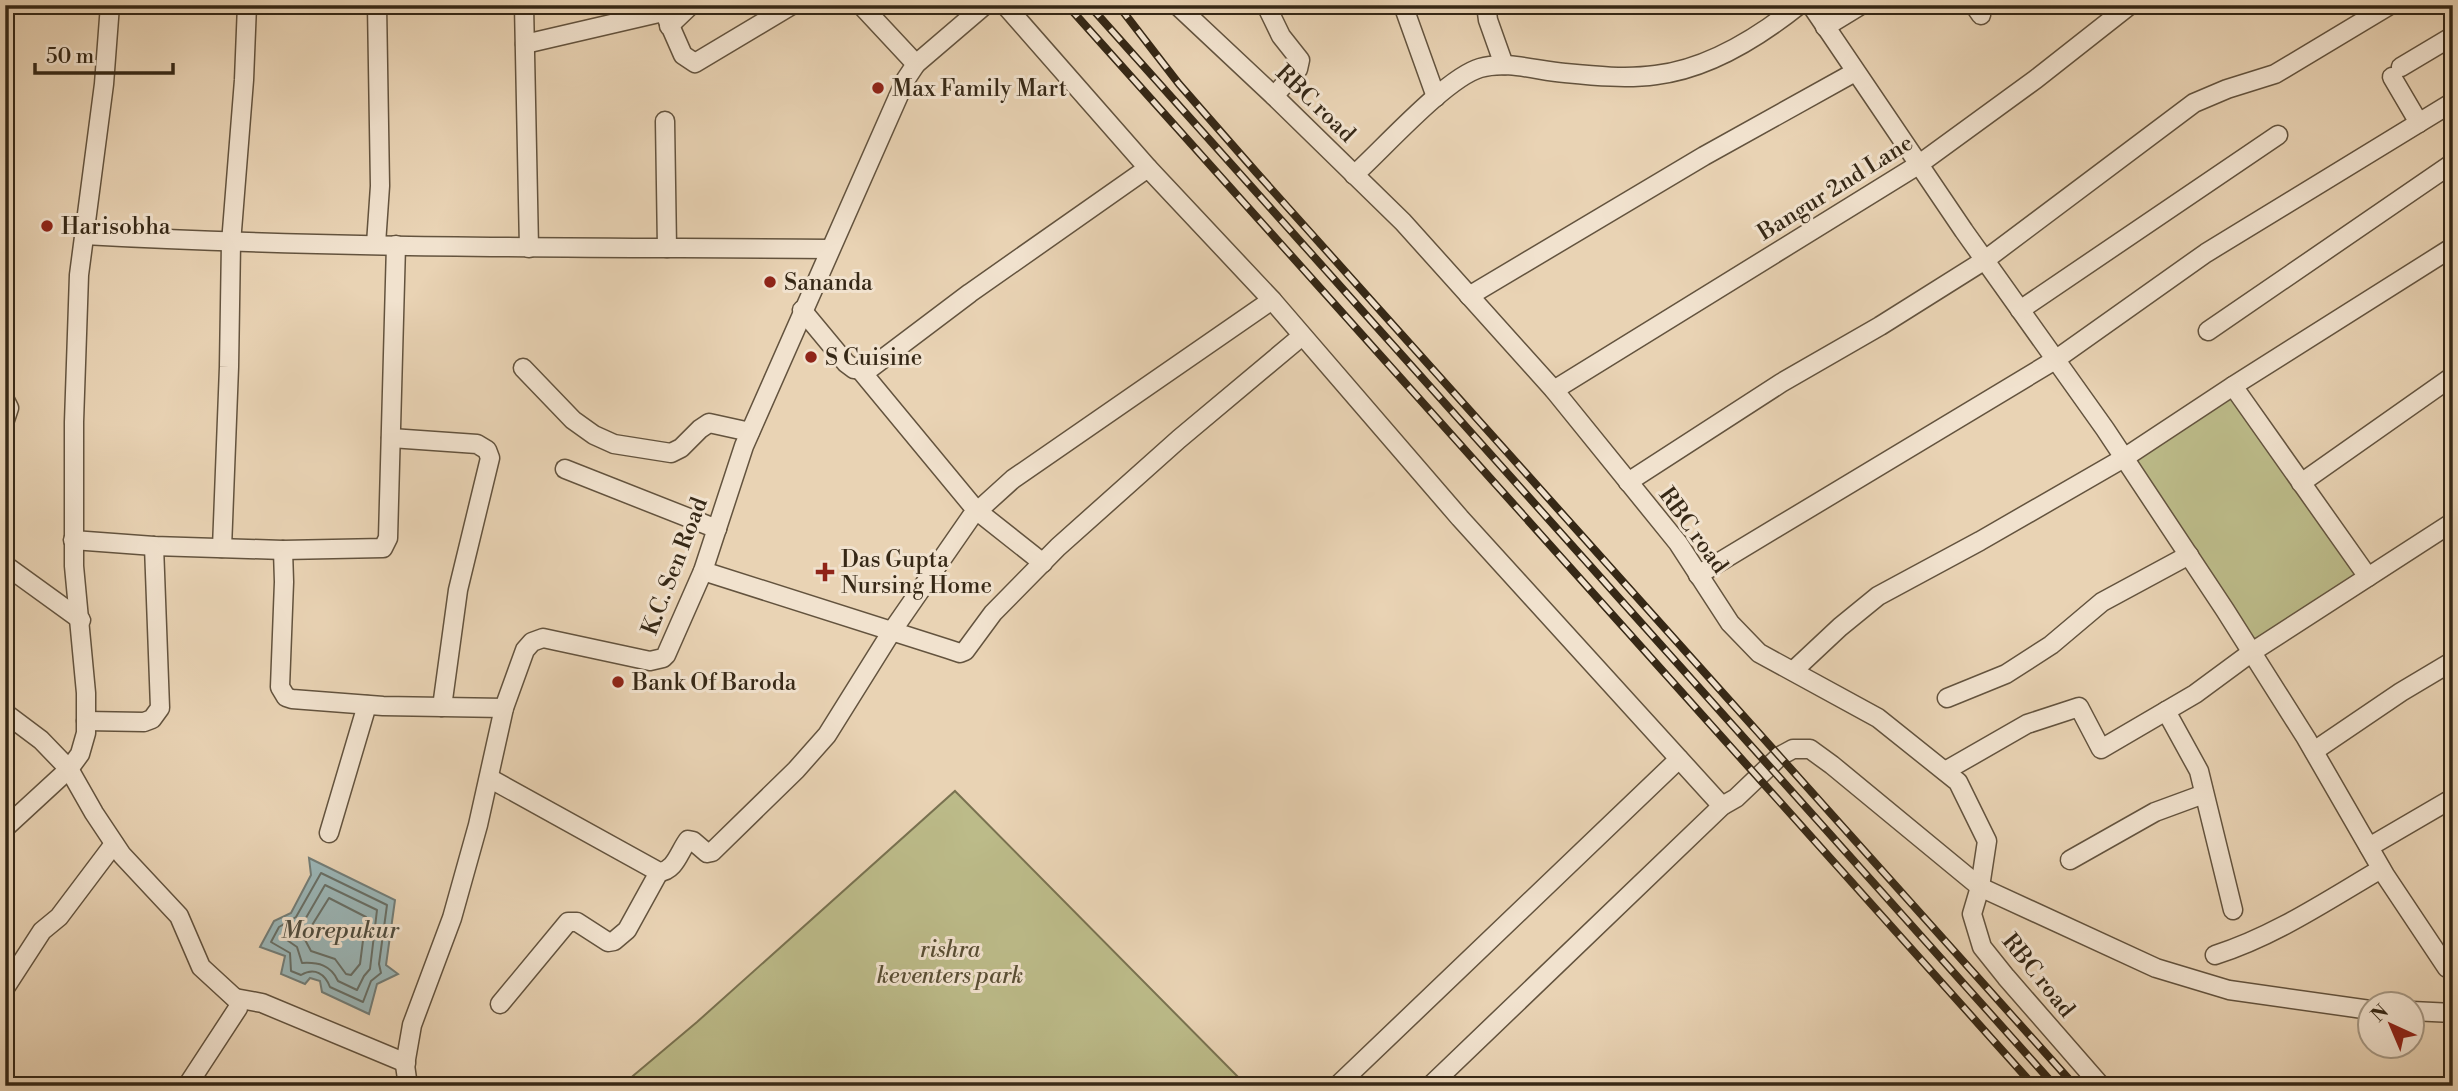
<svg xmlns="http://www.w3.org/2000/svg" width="2458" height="1091" font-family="'Libre Bodoni',serif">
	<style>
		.green { fill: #bcbb89; stroke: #797250; stroke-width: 2 }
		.water { fill: #9bb6b7; stroke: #737d77; stroke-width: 2 }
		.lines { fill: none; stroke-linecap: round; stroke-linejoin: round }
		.shore { stroke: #686f66; stroke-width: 2 }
		.minor-casing { stroke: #63533e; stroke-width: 21 }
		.minor { stroke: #f1e2ce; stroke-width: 18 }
		.rail-casing { stroke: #362816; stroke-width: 8 }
		.rail { stroke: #f1e2ce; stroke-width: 5; stroke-dasharray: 16; stroke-linecap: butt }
		.poi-dot { fill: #8f2418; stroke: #f1e2ce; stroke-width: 2.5 }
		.labels { text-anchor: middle; stroke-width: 6; stroke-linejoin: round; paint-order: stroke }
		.poi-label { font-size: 23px; fill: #362816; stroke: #f1e2ce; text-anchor: start }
		.street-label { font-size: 23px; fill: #362816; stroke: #f1e2ce }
		.park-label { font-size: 23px; font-style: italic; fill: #584d33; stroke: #f1e2ce }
		.water-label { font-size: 24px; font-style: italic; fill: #4f4c3e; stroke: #f1e2ce }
	</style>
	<rect width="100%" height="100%" fill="#e9d3b4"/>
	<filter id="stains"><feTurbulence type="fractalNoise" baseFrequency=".00286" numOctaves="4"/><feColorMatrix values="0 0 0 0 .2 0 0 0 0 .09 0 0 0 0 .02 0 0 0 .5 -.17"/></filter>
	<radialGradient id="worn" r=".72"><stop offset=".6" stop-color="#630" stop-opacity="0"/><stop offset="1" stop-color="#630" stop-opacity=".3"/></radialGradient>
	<g class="green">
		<polygon points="2233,386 2368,577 2252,652 2124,458"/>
		<polygon points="955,791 1247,1086 621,1086 697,1022"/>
	</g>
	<polygon class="water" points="309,858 395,900 386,965 398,974 377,984 369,1014 322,992 320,981 310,978 305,984 281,974 285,956 260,947 274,921 291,913 311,875"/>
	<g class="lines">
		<g class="shore">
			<path d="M321,873L387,905L379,964L381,973L371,981L363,1002L330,987C325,974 315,967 301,975L291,971L290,953L271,942L279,927L296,917Z"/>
			<path d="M325,885L377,910L370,969L364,976L357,990L338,981C331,965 318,962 302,963L297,947L284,938L286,933L303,923Z"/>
			<polygon points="329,898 366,917 360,964 351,975 346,974 335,959 311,951 304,938"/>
		</g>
		<g class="minor-casing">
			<g id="minor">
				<polyline points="524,5 529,248"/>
				<polyline points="661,5 683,55 695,63 792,5"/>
				<polyline points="861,5 916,64"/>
				<polyline points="1005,5 1148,168"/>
				<polyline points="1177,5 1274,96 1403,222 1554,390 1678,543 1730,623 1759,653 1878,718 1958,782 1987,841 1980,887 1972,914 1982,947 2006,977 2101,1086"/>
				<polyline points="1266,5 1281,36 1300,60 1298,69 1274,96"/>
				<polyline points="1403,5 1436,97"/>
				<polyline points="1486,5 1488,20 1504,65"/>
				<polyline points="1811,5 1964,231 2105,429 2225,610 2306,738 2385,875 2447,968 2453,965"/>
				<polyline points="1974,5 1981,15"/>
				<polyline points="2452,5 2453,6"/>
				<polyline points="669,26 691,5"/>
				<polyline points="1825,27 1861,5"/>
				<polyline points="525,44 663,12"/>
				<polyline points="2401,67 2453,36"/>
				<polyline points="2392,77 2419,123"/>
				<polyline points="665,121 667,248"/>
				<path d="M1354,175C1384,148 1446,78 1480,68C1507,60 1538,71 1565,73C1595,76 1627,79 1656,75C1707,69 1759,37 1799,5"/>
				<path d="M84,235C333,249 581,247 830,249"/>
				<polyline points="376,244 380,186 377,5"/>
				<polyline points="1469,296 1704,156 1855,72"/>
				<polyline points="802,310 846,363 854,369 868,370 970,293 1148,168 1272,300 1460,518 1722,806"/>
				<polyline points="2020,310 2278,135"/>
				<polyline points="2208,331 2453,163"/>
				<polyline points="523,368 573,420 594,435 614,444 671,453 681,448 700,429 709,423 750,432"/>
				<polyline points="861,371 976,510 1043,563"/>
				<polyline points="2233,386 2368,577"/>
				<polyline points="1554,390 1918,165 2036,79 2130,5"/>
				<polyline points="5,400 9,408 5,420"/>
				<polyline points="391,438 477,444 487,450 490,458 458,590 442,707"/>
				<polyline points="565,469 717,529"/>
				<polyline points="1628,482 1781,383 1880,326 1985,260 2194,103 2227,89 2275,74 2390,5"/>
				<polyline points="2301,483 2453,376"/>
				<polyline points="73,540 154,546 283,550 383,548 388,538 396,245"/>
				<polyline points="222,548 229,367 231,243 244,80 247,5"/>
				<polyline points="283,550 284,582 280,687 286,697 292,699 383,706 504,708"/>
				<polyline points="5,565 81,620"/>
				<polyline points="703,571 948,649 960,653 965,651 993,613 1058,547 1179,439 1302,336"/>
				<polyline points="1698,575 2055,360 2206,253 2453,102"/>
				<polyline points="1793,671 1840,627 1878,596 1980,541 2124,458 2233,386 2453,247"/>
				<polyline points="1947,698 2006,674 2051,645 2102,602 2189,555"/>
				<polyline points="2166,711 2199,771 2233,910"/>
				<polyline points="5,713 41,740 69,769 94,813 122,855 179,916 201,967 238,1001 238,1008 187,1086"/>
				<polyline points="86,721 144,722 152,719 160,708 154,546"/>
				<polyline points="2314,751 2401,692 2453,661"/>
				<polyline points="1945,771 2027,724 2079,707 2101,749 2195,694 2252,652 2453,522"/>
				<path d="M489,778L659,872C675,871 679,852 688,840L693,841L707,853L712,852L796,770L827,735L892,631L971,517L1013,479L1272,300"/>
				<polyline points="5,828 69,769 80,754 86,733 86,693 74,566 74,422 79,275 104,84 110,5"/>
				<polyline points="329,833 367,705"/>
				<polyline points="2369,847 2453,798"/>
				<polyline points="2070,860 2155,812 2204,794"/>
				<path d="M2215,955C2275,936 2328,900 2381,869"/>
				<polyline points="5,988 42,931 59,917 114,844"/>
				<polyline points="235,998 262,1003 406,1063"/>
				<polyline points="500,1004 568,922 577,922 608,942 614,941 627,930 659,872"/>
				<polyline points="2412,1011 2453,1013"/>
				<polyline points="408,1086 405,1065 412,1025 452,918 478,825 504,708 525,650 532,642 543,638 650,661 663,658 666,655 703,571 744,446 906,79 916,64 985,5"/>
				<polyline points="1337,1086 1679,759"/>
				<polyline points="1430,1086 1722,806 1736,798 1780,756 1793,749 1810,749 1832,765 1980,887 2156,968 2229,990 2370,1010"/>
			</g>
		</g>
		<use href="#minor" class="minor"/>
		<g class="rail-casing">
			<g id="rail">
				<polyline points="1067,5 2034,1086"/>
				<polyline points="1089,5 2055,1086"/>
				<polyline points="1118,5 1179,84 1256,172 2075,1086"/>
			</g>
		</g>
		<use href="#rail" class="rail"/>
	</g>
	<g class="poi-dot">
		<circle cx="878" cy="88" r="7"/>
		<circle cx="47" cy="226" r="7"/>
		<circle cx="770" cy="282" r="7"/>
		<circle cx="811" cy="357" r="7"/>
		<path d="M821.5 561.5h7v7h7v7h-7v7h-7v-7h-7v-7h7z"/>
		<circle cx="618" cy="682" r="7"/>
	</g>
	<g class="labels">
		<g class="poi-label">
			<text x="892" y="96">Max Family Mart</text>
			<text x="61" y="234">Harisobha</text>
			<text x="784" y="290">Sananda</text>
			<text x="825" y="365">S Cuisine</text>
			<text x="841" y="567">Das Gupta<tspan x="841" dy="26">Nursing Home</tspan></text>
			<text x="632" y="690">Bank Of Baroda</text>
		</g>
		<g class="street-label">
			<text transform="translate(1316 103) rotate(44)" y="8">RBC road</text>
			<text transform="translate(1835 187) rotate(-32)" y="8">Bangur 2nd Lane</text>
			<text transform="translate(1694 530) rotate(54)" y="8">RBC road</text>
			<text transform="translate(674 566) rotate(-69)" y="8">K.C. Sen Road</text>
			<text transform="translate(2039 975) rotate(51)" y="8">RBC road</text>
		</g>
		<g class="park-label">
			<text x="950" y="957">rishra<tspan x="950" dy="26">keventers park</tspan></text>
		</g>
		<g class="water-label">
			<text x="340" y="938">Morepukur</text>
		</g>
	</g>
	<rect width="2458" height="1091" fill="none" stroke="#e9d3b4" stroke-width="28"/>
	<rect x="7" y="7" width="2444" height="1077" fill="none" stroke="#362816" stroke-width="3.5"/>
	<rect x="14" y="14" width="2430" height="1063" fill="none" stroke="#362816" stroke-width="2"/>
	<g transform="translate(2391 1025) rotate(316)"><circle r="33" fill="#f1e2ce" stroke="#a69884" stroke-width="2"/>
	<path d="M0-5L12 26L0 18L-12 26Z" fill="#8f2418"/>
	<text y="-10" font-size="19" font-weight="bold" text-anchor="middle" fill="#362816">N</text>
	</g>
	<path d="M35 63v10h138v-10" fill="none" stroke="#362816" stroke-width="3.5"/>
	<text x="46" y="63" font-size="21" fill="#362816" stroke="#f1e2ce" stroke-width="5" paint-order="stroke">50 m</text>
	<rect width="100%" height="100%" filter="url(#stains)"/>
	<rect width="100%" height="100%" fill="url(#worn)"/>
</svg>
